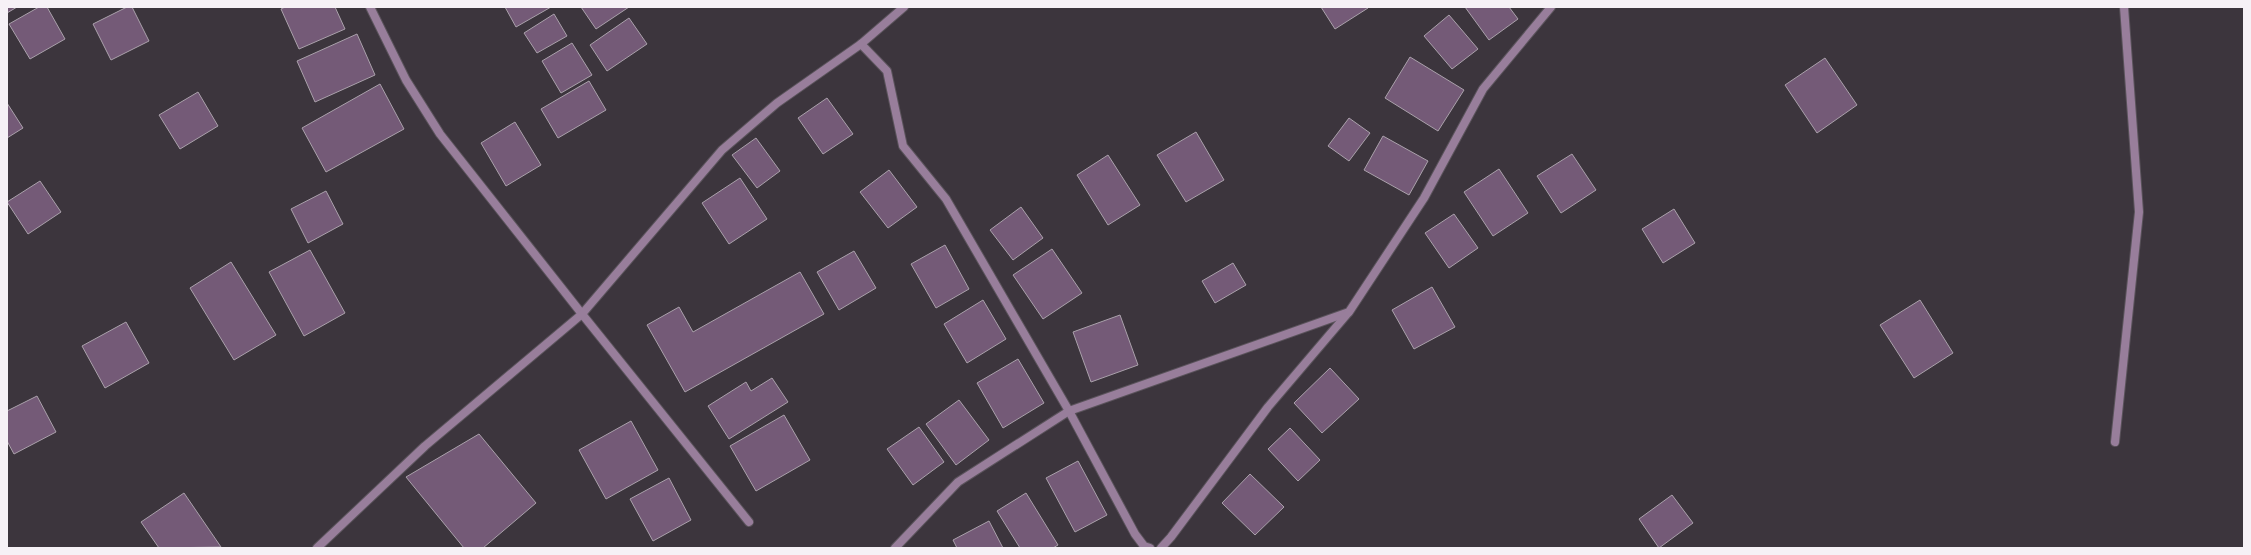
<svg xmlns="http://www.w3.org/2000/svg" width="2251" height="555" font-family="'IBM Plex Sans',sans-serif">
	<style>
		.building { fill: #745a77; stroke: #aaa1ab }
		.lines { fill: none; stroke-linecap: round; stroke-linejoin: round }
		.minor-casing { stroke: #5a535b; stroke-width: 10 }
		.minor { stroke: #987e9b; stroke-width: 8 }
	</style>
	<rect width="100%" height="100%" fill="#3c353d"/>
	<g class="building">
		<polygon points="7,7 17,7 7,13"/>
		<polygon points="39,7 47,7 65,39 30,59 9,24"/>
		<polygon points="127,7 132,7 149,41 111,60 93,24"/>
		<polygon points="285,7 335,7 345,29 299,49 281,9"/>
		<polygon points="505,7 551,7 516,27"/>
		<polygon points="581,7 629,7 596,29"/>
		<polygon points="1321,7 1367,7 1368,8 1335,29"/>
		<polygon points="1465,7 1509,7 1518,19 1489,40"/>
		<polygon points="554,14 567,36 537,53 524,33"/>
		<polygon points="1449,15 1478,49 1452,69 1424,36"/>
		<polygon points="629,18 647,44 607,71 590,45"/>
		<polygon points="357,34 375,75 315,102 297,61"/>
		<polygon points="572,43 592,75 561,93 542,61"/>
		<polygon points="1410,57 1464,90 1438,131 1385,98"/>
		<polygon points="1825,58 1857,105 1817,133 1785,85"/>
		<polygon points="589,81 606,110 558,138 541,109"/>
		<polygon points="380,84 404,129 326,172 302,128"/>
		<polygon points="198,92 218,126 180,149 159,115"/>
		<polygon points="827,98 853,134 823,154 798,118"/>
		<polygon points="7,103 23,128 7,138"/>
		<polygon points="1349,118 1370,133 1349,161 1328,146"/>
		<polygon points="515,122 541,165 506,186 481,143"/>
		<polygon points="1196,132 1224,180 1186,202 1157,155"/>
		<polygon points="1383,136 1428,161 1409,195 1364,170"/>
		<polygon points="756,138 780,171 757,188 732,155"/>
		<polygon points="1572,154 1596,190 1561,213 1537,176"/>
		<polygon points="1108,155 1140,205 1108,225 1077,175"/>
		<polygon points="1499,169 1528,213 1493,236 1464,192"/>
		<polygon points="889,170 917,207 888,228 860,192"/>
		<polygon points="740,178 767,219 729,244 702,203"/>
		<polygon points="40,181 61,212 28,234 7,202"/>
		<polygon points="326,191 343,224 308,243 291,209"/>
		<polygon points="1021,207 1043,238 1013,260 990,230"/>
		<polygon points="1674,209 1695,243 1663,263 1642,229"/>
		<polygon points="1454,214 1478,248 1449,268 1425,233"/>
		<polygon points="945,245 969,289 936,308 911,264"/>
		<polygon points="1052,249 1082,293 1043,319 1013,275"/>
		<polygon points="310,250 345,313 304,336 269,272"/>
		<polygon points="854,251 876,288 839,310 817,272"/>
		<polygon points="231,262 276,335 234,360 190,288"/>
		<polygon points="1233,263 1246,285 1215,303 1202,281"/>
		<polygon points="800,272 824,314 685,392 647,325 679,307 693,332"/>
		<polygon points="1432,287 1455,327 1414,349 1392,310"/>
		<polygon points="983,300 1006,339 967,363 944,324"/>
		<polygon points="1920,300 1953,353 1914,378 1880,325"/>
		<polygon points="1120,315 1138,365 1091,382 1073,332"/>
		<polygon points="126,322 149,363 105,388 82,346"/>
		<polygon points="1018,359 1044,403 1003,428 977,383"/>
		<polygon points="1330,368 1359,399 1322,433 1294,403"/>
		<polygon points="772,378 788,402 729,439 708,406 746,382 751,391"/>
		<polygon points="37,396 56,432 14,454 7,441 7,411"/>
		<polygon points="959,400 989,440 956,465 926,424"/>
		<polygon points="784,415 810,460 756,491 730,446"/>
		<polygon points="631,421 658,470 606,499 579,450"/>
		<polygon points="919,427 944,462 913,485 887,449"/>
		<polygon points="1290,428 1320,460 1298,481 1268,449"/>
		<polygon points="479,434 536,503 483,548 464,548 406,477"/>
		<polygon points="1078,461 1107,515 1075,532 1046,478"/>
		<polygon points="1250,474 1284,507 1255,535 1222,503"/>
		<polygon points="669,478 691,520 653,541 630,499"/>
		<polygon points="184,493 221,547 159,548 141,522"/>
		<polygon points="1026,493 1058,545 1053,548 1020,548 997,511"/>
		<polygon points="1672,495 1693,523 1659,548 1639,519"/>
		<polygon points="989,521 1003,548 957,548 953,540"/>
	</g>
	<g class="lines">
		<g class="minor-casing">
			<g id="minor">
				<polyline points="370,7 406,80 440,134 582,314 749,522"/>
				<polyline points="861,44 887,71 903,146 946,199 1069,411 1135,534 1144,546 1150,548"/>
				<polyline points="2115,442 2139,212 2124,7"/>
				<polyline points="317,548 425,446 582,314 722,150 777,103 861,44 904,7"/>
				<polyline points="895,548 958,482 1069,411 1349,312 1424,198 1483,89 1551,7"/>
				<polyline points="1161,548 1171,537 1268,407 1348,313"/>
			</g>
		</g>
		<use href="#minor" class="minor"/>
	</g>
	<rect width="2251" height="555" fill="none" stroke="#f6f1f6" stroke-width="16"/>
</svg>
